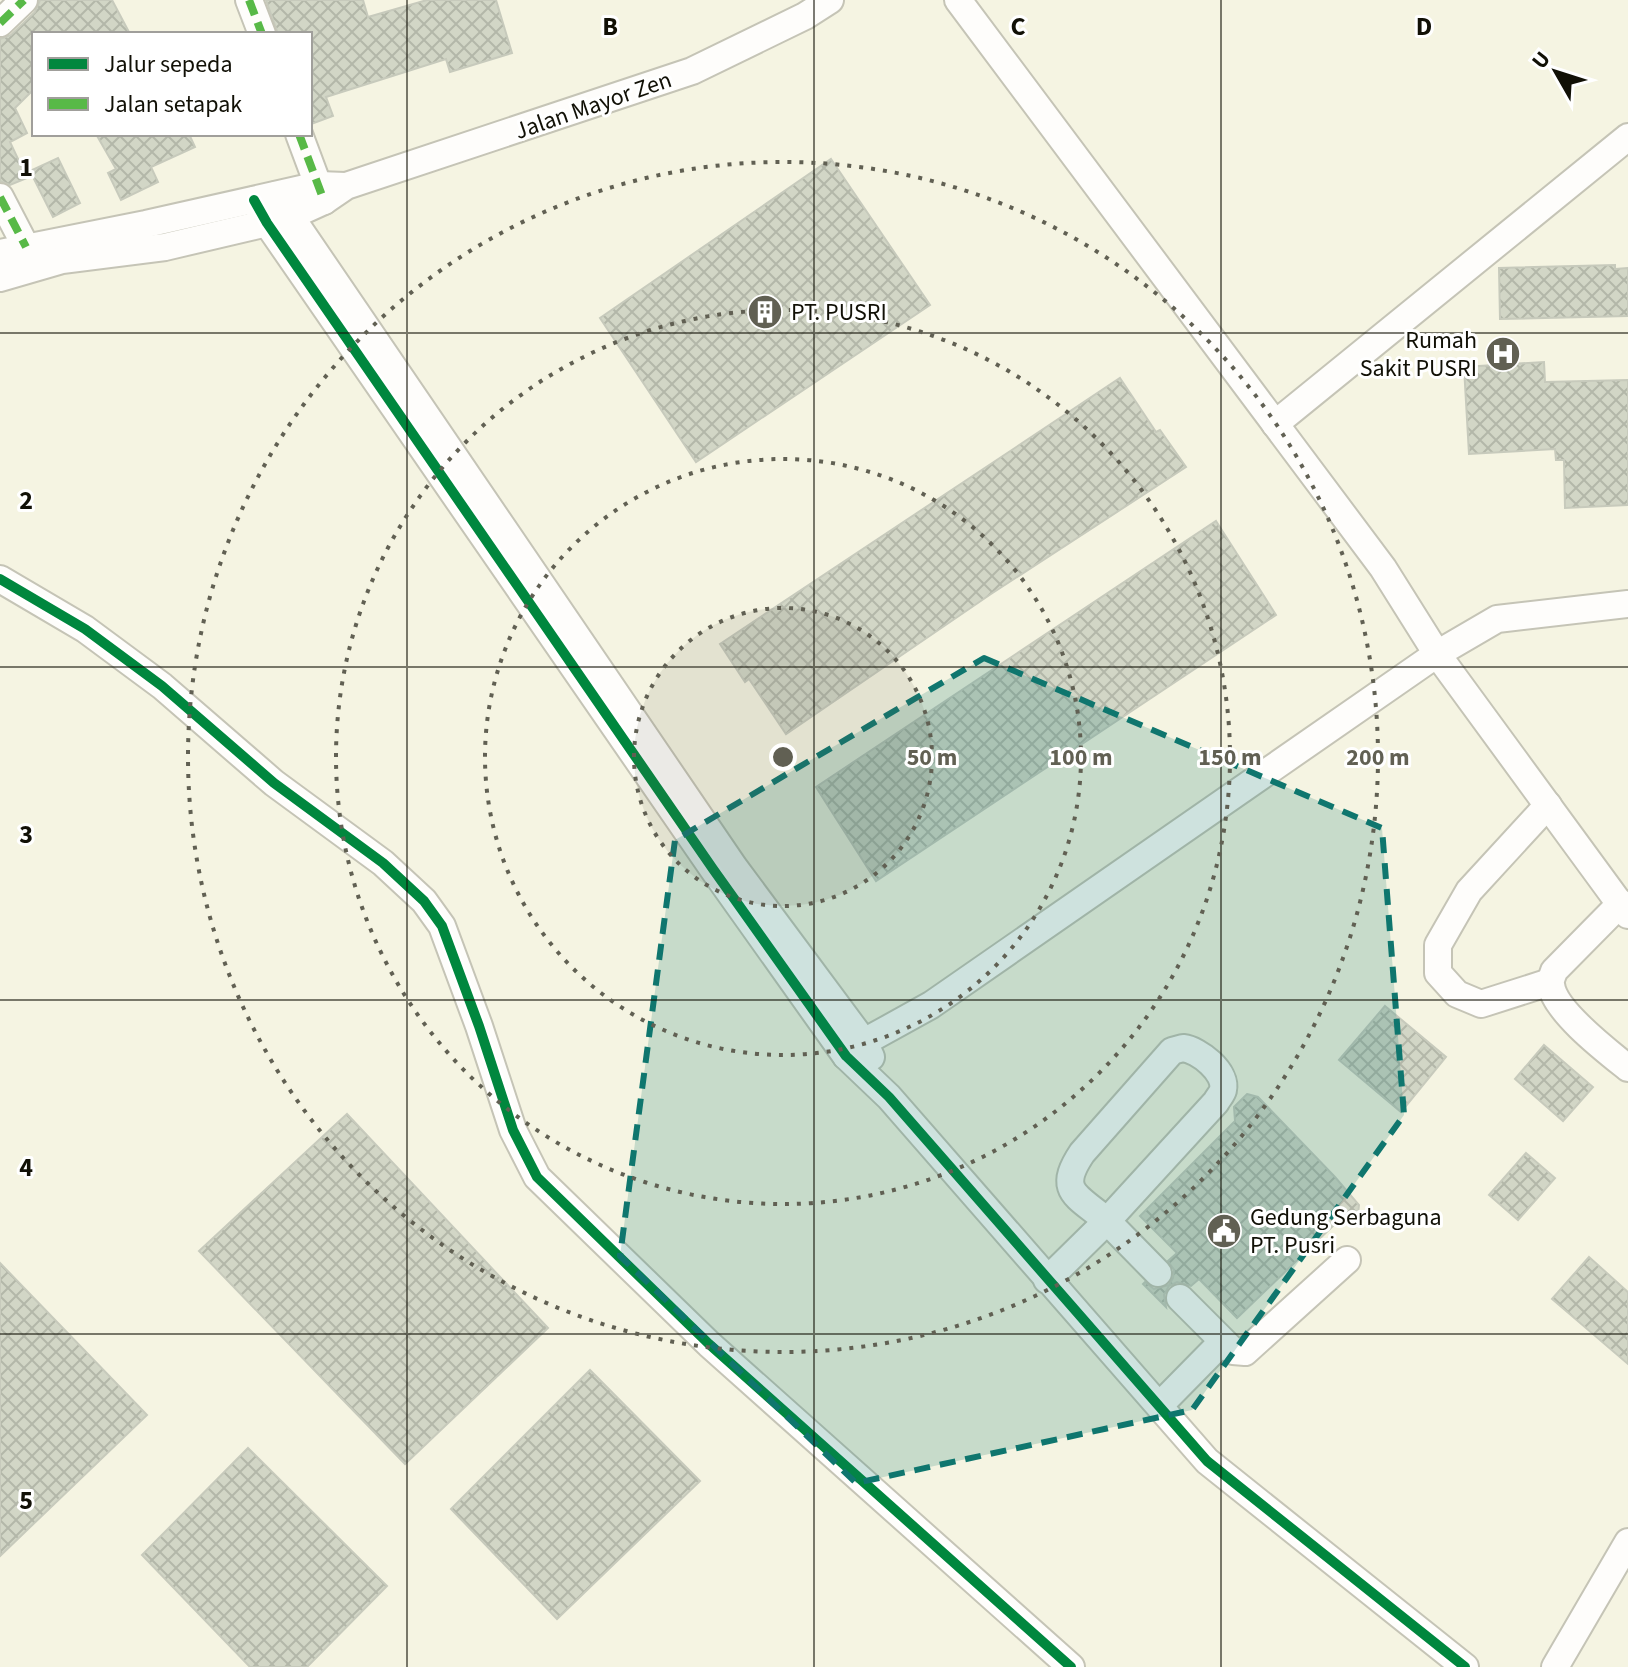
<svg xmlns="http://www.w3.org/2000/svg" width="1628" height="1667" font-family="'Source Sans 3',sans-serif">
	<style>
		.building { fill: url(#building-cross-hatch); stroke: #c7cabc; stroke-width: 2 }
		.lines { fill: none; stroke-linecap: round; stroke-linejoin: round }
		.minor-casing { stroke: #c5c4b6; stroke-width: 30 }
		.minor { stroke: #fefdfb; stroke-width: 26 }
		.quiet { stroke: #58b947; stroke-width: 8; stroke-dasharray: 16 8; stroke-linecap: butt }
		.cycleway-casing { stroke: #fff; stroke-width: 15 }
		.cycleway { stroke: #00873e; stroke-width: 10 }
		.marked { fill: #0f766e; fill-opacity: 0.2; stroke: #0f766e; stroke-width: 6; stroke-dasharray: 16 10; stroke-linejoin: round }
		.grid { fill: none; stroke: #111006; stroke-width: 2; stroke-opacity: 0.55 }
		.ring { fill: none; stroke: #616053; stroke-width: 4; stroke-dasharray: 4 8 }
		.labels { text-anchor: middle; stroke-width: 6; stroke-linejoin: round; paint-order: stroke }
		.street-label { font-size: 24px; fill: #111006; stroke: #fff }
		.poi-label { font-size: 24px; fill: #111006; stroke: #fff; text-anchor: start }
		.grid-label { font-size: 26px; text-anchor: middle; font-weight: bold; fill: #111006; stroke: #fff; stroke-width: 6; stroke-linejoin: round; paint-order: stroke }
		.centre { fill: #616053; stroke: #fff; stroke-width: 4 }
		.ring-label { font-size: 24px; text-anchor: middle; font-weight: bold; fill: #616053; stroke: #fff; stroke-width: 6; stroke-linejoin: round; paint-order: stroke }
	</style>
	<defs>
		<pattern id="building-cross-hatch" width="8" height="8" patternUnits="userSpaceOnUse" patternTransform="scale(2)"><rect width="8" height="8" fill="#d2d6c6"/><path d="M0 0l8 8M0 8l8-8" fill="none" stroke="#b3b7a9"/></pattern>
	</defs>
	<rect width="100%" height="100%" fill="#f5f4e2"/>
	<g class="building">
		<polygon points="40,0 112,0 130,34 34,34 34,89 15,108 27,133 10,142 27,178 10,185 0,181 0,39 11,35 35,12"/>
		<polygon points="266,0 363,0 368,17 427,0 496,0 512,53 450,72 446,59 326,97 333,116 311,124 310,34 278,34"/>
		<polygon points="96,134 189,134 195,147 151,167 158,182 121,200 108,173 116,169"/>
		<polygon points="58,158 80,203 53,217 30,171"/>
		<polygon points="831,159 930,305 696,462 600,318"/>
		<polygon points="1615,265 1615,269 1628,268 1628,316 1500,319 1499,268"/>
		<polygon points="1544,362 1545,382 1628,380 1628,505 1565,508 1564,460 1556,460 1555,449 1469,454 1464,367"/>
		<polygon points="1120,378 1156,432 1160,430 1186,467 991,594 786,734 749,679 745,682 720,644"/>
		<polygon points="1216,521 1276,615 876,881 816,787"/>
		<polygon points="1385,1006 1446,1057 1401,1112 1339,1060"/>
		<polygon points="1544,1045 1593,1087 1563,1121 1515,1079"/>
		<polygon points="1247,1094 1258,1097 1335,1177 1359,1205 1358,1214 1348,1223 1336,1223 1237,1318 1199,1279 1191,1286 1177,1282 1169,1286 1164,1295 1166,1307 1143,1284 1145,1282 1154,1289 1169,1285 1173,1278 1174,1270 1168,1261 1177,1253 1140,1216 1235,1121 1234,1107"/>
		<polygon points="347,1114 548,1328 405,1464 199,1251"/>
		<polygon points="1526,1153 1555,1178 1518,1220 1489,1195"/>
		<polygon points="1589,1257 1628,1292 1628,1364 1552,1299"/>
		<polygon points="0,1263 147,1415 0,1556"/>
		<polygon points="590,1370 700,1481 557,1619 451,1509"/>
		<polygon points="248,1448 387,1586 307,1667 250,1667 142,1555"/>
	</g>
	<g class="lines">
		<g class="minor-casing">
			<g id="minor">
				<polyline points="249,0 262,34"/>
				<polyline points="0,23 24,0"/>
				<polyline points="299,134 324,201"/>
				<polyline points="276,195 734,867 864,1042 871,1057"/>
				<polyline points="0,197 26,247"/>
				<polyline points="254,200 267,223 713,869 846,1056 889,1097 1207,1461 1465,1667"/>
				<polyline points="0,253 146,224 319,185 345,186"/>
				<polyline points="0,278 62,260 165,247 267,223 291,216 324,201 346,186 692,71 805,16 830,0"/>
				<polyline points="1275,424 1628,137"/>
				<polyline points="0,579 85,629 162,686 274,783 383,863 424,901 442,926 479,1026 513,1130 537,1177 709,1344 1071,1667"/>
				<polyline points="1628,604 1497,619 1437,654 1628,915"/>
				<polyline points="1548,805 1469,891 1438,945 1438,973 1457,994 1481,1004 1550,982"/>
				<path d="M1621,903L1554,971C1553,975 1550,980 1551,984C1553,1010 1608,1052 1628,1068"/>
				<path d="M1183,1048C1199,1050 1227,1072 1223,1090C1222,1094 1218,1098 1216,1102L1107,1221C1077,1195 1056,1192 1082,1153L1172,1051Z"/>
				<polyline points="846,1056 864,1042 931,1005 1437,654 1383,568 958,0"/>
				<polyline points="1047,1280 1107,1221 1158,1273"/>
				<polyline points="1180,1298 1233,1351 1245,1352 1347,1260"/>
				<polyline points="1160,1405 1222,1342"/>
				<polyline points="1555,1667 1628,1542"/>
			</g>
		</g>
		<use href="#minor" class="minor"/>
		<g class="quiet">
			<polyline points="249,0 262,34"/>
			<polyline points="0,23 24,0"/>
			<polyline points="299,134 324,201"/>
			<polyline points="0,197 26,247"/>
		</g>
		<g class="cycleway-casing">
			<g id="cycleway">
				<polyline points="254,200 267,223 713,869 846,1056 889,1097 1207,1461 1465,1667"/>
				<polyline points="0,579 85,629 162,686 274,783 383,863 424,901 442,926 479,1026 513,1130 537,1177 709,1344 1071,1667"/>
			</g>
		</g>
		<use href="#cycleway" class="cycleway"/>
	</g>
	<path class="marked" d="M984,658L1382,828L1404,1115L1192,1410L856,1483L620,1256L675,840Z"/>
	<path class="grid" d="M407,0V1667M814,0V1667M1221,0V1667M0,333H1628M0,667H1628M0,1000H1628M0,1334H1628"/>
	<circle cx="783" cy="757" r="149" fill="#616053" fill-opacity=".12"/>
	<g class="ring">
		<circle cx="783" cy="757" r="149"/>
		<circle cx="783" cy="757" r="298"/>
		<circle cx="783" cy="757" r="447"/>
		<circle cx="783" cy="757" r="595"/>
	</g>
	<defs>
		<g id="building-disc" transform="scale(1.8)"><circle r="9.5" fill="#616053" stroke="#fff"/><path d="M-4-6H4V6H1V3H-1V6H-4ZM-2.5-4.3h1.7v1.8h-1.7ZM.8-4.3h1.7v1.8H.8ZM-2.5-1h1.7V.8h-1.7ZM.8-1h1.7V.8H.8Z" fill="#fff"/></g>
		<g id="hospital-disc" transform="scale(1.8)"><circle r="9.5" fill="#616053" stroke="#fff"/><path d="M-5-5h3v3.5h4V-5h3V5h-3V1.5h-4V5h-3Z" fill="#fff"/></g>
		<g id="civic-disc" transform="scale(1.8)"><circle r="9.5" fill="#616053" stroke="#fff"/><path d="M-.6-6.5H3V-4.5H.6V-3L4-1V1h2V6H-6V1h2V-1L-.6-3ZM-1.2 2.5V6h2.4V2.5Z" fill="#fff"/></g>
	</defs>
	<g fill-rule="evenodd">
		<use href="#building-disc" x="765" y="312"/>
		<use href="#hospital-disc" x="1503" y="354"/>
		<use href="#civic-disc" x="1224" y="1231"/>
	</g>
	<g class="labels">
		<g class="street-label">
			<text transform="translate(593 105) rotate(-19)" y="8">Jalan Mayor Zen</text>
		</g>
		<g class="poi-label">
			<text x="791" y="320">PT. PUSRI</text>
			<text x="1477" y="348" text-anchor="end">Rumah<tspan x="1477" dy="28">Sakit PUSRI</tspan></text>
			<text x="1250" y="1225">Gedung Serbaguna<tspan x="1250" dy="28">PT. Pusri</tspan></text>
		</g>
	</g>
	<g class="grid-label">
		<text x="610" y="35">B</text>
		<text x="1018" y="35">C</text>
		<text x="1424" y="35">D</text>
		<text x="26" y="176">1</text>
		<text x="26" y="509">2</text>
		<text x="26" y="843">3</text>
		<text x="26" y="1176">4</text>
		<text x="26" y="1509">5</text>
	</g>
	<circle cx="783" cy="757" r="12" class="centre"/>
	<g class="ring-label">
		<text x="932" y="765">50 m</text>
		<text x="1081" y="765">100 m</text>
		<text x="1230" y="765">150 m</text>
		<text x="1378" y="765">200 m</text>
	</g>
	<rect x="32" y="32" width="280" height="104" fill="#ffffff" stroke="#a09f9b" stroke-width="2"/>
	<rect x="48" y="58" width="40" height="12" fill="#00873e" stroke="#a09f9b" stroke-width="2"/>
	<text x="104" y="72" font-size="24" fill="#111006">Jalur sepeda</text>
	<rect x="48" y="98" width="40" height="12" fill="#58b947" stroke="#a09f9b" stroke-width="2"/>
	<text x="104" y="112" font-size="24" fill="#111006">Jalan setapak</text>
	<g transform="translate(1556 72) rotate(309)" stroke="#ffffff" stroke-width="6" paint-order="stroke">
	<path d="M0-6L14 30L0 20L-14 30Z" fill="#111006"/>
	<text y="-12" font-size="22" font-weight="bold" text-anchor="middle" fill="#111006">U</text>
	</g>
</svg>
